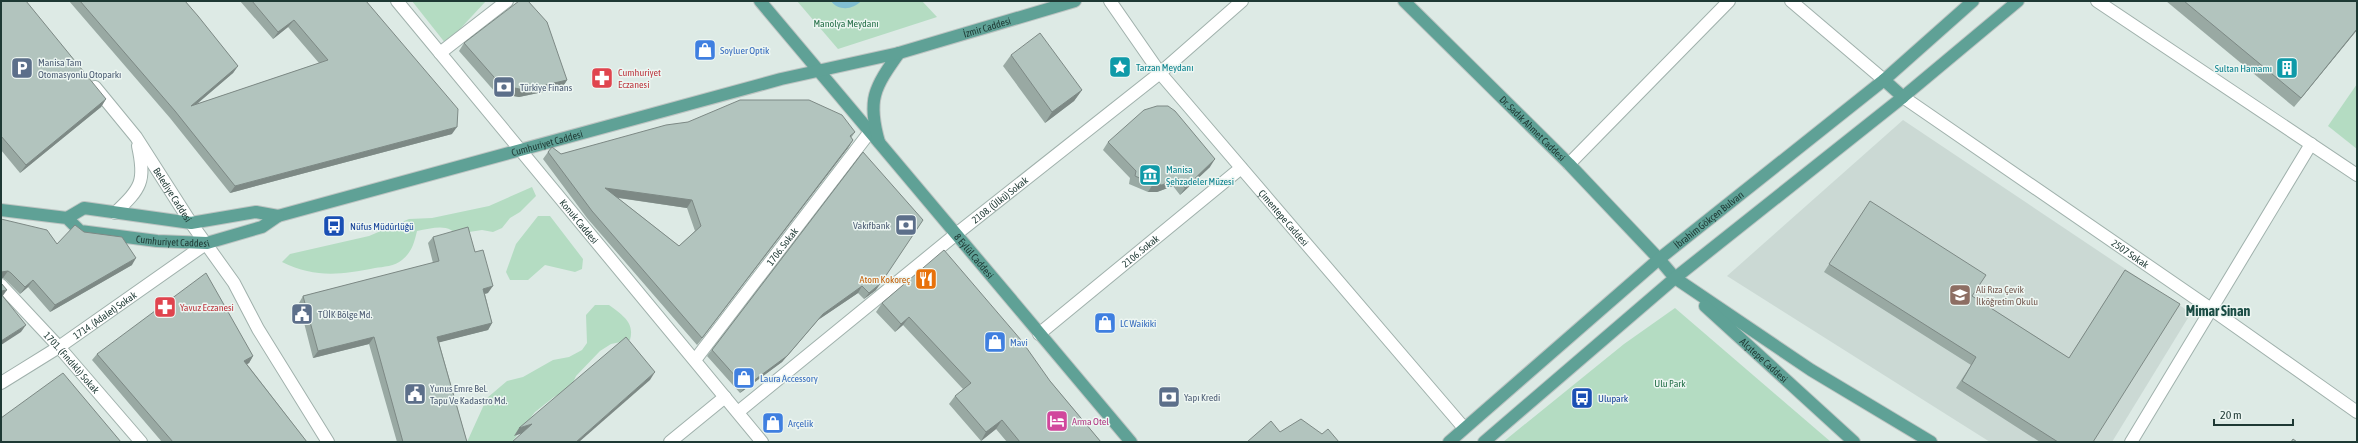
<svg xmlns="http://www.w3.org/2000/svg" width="2358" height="443" font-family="'Asap Condensed',sans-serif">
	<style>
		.built { fill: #cbd9d4 }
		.green { fill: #b4dcc2 }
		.water { fill: #81bfd2 }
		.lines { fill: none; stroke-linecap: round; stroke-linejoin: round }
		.minor-casing { stroke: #a0b1ac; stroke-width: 14 }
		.major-casing { stroke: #bcc4c2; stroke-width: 14 }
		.minor { stroke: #fff; stroke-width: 12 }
		.major { stroke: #5fa196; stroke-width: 12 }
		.wall { fill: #99a9a3; fill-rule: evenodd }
		.shaded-wall { fill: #7d8985 }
		.building { fill: #b2c4be; stroke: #7d8985; fill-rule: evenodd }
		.labels { text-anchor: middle; stroke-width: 3; stroke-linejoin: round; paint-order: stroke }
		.park-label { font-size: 10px; fill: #27714a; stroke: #edf6f2 }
		.street-label { font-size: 10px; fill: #1e3934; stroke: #edf6f2 }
		.shop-label { font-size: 10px; fill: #366cbe; stroke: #edf6f2; text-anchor: start }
		.service-label { font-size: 10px; fill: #4e5e75; stroke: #edf6f2; text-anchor: start }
		.culture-label { font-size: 10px; fill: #0d838f; stroke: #edf6f2; text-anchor: start }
		.health-label { font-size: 10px; fill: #be3a42; stroke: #edf6f2; text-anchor: start }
		.transit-label { font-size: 10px; fill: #164399; stroke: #edf6f2; text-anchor: start }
		.food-label { font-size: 10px; fill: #c56008; stroke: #edf6f2; text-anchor: end }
		.education-label { font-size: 10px; fill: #785e54; stroke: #edf6f2; text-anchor: start }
		.hotel-label { font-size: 10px; fill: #b23c85; stroke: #edf6f2; text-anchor: start }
		.district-label { font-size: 14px; font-weight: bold; fill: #1a4c44; stroke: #edf6f2 }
	</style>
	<rect width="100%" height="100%" fill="#ddeae5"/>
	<polygon class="built" points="1903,120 2191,313 2112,442 1990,442 1727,276"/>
	<g class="green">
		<polygon points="412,1 486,1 446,44"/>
		<polygon points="797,1 922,1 937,17 838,49"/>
		<polygon points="2357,84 2357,149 2328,126"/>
		<path d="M532,187L536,196L520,212L510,218L502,228L493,232L482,230L469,232L460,239C450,222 434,228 417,231C414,243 412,252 402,260C395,266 383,267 375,268C340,275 315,278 282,262L290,254L369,236L409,219L432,218L489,206Z"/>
		<polygon points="538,216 550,216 583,259 582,269 575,272 545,265 528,280 510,280 506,272 516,244"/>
		<path d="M595,305H609C622,315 635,322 630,340L611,344L600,351L576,376L570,389L554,397L535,412L512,442H467L487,398L507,381L523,377L553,360L569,357L582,350L587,343L586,315Z"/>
		<polygon points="1675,308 1831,442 1503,442 1624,344"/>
	</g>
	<path class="water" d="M831,1H861C853,10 838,11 831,1Z"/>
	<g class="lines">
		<g class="minor-casing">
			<g id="minor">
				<path id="s1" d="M397,1L762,442"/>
				<path id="s2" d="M1110,1L1160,73L1464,428"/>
				<polyline points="1791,1 1884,80"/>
				<polyline points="2097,1 2357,175"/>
				<polyline points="440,53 507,1"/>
				<path id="s3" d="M95,87L136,137L191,223L234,283L258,329L328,442"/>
				<path id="s4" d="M1903,97L2211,309L2357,412"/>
				<polyline points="1569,164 1729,1"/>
				<path d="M115,213C141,188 146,182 138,146"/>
				<path id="s5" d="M1,285L59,347L141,442"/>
				<path id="s6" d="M1039,334L1241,168"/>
				<path id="s7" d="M695,360L869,133"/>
				<path id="s8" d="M1,383L59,347L207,243"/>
				<path id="s9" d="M738,412L955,235L1160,73L1242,1"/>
				<polyline points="670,442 725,397"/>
				<polyline points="2131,442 2311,144"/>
			</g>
		</g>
		<g class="major-casing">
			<g id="major">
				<path id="s10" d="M760,1L1131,442"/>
				<path id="s11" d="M1404,1L1569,164L1659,259L1675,278L1811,370L1931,442"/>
				<polyline points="1884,80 1903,97"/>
				<path d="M879,142C867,100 874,88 899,53"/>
				<path id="s12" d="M1,210L67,218L80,231L157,241L207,243L262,227L278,216L781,79L899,53L1075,1"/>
				<polyline points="67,218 84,208 191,223 256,212 278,216"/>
				<path id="s13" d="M1705,306L1854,442"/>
				<path id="s14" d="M1449,442L1659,259L1884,80L1973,1"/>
				<polyline points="1484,442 1675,278 1903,97 2018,1"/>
			</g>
		</g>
		<use href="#minor" class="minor"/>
		<use href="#major" class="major"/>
	</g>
	<g class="wall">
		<polygon points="1,1 106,99 101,107 20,173 1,150"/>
		<polygon points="69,1 185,1 238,66 233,73 197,104 319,63 288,27 273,39 240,1 366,1 452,134 230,193 170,118"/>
		<polygon points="2166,1 2356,1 2357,2 2357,30 2294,107"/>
		<polygon points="464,43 567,80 562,88 519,97 496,93 459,51"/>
		<polygon points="1011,55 1082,90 1074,101 1045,123 1003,66"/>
		<path d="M688,122L855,132L851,138L853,140L848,148L697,345L587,218L543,159L548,152L561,154ZM618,198L687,208L695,231L679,246Z"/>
		<polygon points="1108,142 1210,167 1180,195 1173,186 1157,192 1148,192 1129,184 1130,178 1103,150"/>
		<polygon points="863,152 876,290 864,299 858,293 818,320 782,362 740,393 707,356"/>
		<polygon points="1870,201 1972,296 2069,358 2125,270 2093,442 2040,442 1956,388 1971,365 1824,272"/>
		<polygon points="1,219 57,244 132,265 50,312 28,287 20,294 6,280 3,278 1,278"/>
		<polygon points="433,237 475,252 488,293 485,294 492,323 488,330 439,342 467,442 397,442 369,344 313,358 299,303 303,296 433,263 428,243"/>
		<polygon points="882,303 1050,381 1101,442 1007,442 996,429 981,441 949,404 955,396 963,389 903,325 895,332 876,312"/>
		<polygon points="97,354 253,356 249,363 247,364 307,442 162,442 92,360"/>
	</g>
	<g class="shaded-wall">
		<polygon points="294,20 288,27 273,39 278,32"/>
		<polygon points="2357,29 2357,30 2294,107 2301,98"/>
		<polygon points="238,66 233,73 186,113 191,106"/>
		<polygon points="567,80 562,88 519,97 496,93 501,85"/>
		<polygon points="1082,90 1074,101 1045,123 1052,112"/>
		<polygon points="106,99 101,107 20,173 26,165"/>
		<polygon points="457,127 452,134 230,193 235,186"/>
		<polygon points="853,140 848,148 697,345 702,338"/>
		<polygon points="1215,159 1210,167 1180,195 1185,188"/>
		<polygon points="1178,178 1173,186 1157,192 1148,192 1153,184"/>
		<polygon points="605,188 692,200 687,208 600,195"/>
		<polygon points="136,258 132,265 50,312 55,305"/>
		<polygon points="8,271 3,278 1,278 1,272"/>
		<polygon points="33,280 28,287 20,294 25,287"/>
		<polygon points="881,283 876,290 864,299 869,293"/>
		<polygon points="493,286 488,293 479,295 483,289"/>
		<polygon points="862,286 858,293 818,320 782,362 740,393 745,387 823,314"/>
		<polygon points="7,290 2,297 1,297 1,291"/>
		<polygon points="909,317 903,325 895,332 901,324"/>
		<polygon points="492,323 488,330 433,344 437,337"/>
		<polygon points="26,325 21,332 1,345 1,341"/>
		<polygon points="374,337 369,344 313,358 318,351"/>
		<polygon points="253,356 249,363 240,368 244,361"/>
		<polygon points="655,372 650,380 579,442 576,442"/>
		<polygon points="1002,420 996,429 981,441 986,432"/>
		<polygon points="532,424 526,432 514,436 519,428"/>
	</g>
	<g class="building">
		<polygon points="1,1 26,1 106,99 26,165 1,136"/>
		<polygon points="80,1 185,1 198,16 238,66 191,106 328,60 294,20 278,32 252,1 366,1 458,109 457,127 235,186 175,111"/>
		<polygon points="519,1 528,1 547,22 567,80 524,90 501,85 464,43"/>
		<polygon points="2184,1 2356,1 2357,2 2357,29 2301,98"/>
		<polygon points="1040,33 1082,90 1052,112 1011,55"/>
		<path d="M740,100H809L842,115L855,132L850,136L853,140L702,338L592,211L548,152L552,147L561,154L666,125L688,122ZM605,188L692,200L701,226L679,246Z"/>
		<polygon points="1157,106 1168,106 1175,111 1215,159 1185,188 1178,178 1162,185 1153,184 1135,176 1136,171 1108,142 1144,110"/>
		<polygon points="863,152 923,220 881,283 869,293 862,286 823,314 787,356 745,387 712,350"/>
		<polygon points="1870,201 1986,275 1972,296 2069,358 2125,270 2180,304 2093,442 2058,442 1962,381 1976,357 1829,264"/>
		<polygon points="1,219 47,230 57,244 75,225 84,232 122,237 136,258 55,305 33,280 25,287 11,273 8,271 1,272"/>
		<polygon points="468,227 475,252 483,250 493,286 483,289 492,323 437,337 467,442 403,442 374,337 318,351 303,296 439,261 433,237"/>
		<polygon points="944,250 1021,340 1050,381 1101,442 1020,442 1002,420 986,432 955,396 971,383 909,317 901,324 882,303"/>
		<polygon points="206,273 253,356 244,361 307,442 173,442 97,354"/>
		<polygon points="1,283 7,290 1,291"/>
		<polygon points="1,294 26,325 1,341"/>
		<polygon points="626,337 655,372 576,442 512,442 532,424 519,428"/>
		<polygon points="63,373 121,442 1,442 1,418"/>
		<polygon points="1301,419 1322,434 1328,429 1339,442 1247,442 1271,421 1280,432"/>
		<polygon points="2293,439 2297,442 2291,442"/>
	</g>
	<defs>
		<g id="shop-square" transform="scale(1.15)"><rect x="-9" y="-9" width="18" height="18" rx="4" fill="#3f7fe0" stroke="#edf6f2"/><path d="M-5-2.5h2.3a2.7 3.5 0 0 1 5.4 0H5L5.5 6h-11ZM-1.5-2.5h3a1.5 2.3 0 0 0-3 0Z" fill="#fff"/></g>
		<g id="sight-square" transform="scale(1.15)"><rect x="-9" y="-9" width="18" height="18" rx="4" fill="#0f9aa8" stroke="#edf6f2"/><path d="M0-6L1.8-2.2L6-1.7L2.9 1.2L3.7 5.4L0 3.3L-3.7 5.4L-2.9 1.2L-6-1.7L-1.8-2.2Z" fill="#fff"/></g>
		<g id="parking-square" transform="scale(1.15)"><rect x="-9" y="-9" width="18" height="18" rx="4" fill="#5c6f8a" stroke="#edf6f2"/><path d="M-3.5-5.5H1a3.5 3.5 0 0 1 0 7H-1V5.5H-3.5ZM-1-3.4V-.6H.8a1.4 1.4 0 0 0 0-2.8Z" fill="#fff"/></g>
		<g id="building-square" transform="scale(1.15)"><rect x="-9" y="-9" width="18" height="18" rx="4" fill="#0f9aa8" stroke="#edf6f2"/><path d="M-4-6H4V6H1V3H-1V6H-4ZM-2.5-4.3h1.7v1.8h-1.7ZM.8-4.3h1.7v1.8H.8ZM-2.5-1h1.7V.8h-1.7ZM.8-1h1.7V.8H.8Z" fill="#fff"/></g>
		<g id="pharmacy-square" transform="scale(1.15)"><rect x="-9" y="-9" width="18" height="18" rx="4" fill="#e0444e" stroke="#edf6f2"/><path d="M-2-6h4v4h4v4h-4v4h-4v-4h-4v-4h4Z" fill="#fff"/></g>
		<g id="bank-square" transform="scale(1.15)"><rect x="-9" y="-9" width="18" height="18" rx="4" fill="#5c6f8a" stroke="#edf6f2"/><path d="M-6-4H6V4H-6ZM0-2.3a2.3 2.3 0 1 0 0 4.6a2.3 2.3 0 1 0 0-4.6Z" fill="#fff"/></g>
		<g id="museum-square" transform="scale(1.15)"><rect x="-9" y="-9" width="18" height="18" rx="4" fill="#0f9aa8" stroke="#edf6f2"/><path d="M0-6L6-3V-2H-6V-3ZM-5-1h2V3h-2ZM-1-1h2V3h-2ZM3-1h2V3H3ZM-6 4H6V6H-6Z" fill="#fff"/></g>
		<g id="bus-square" transform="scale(1.15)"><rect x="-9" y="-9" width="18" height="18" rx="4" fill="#1a4fb4" stroke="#edf6f2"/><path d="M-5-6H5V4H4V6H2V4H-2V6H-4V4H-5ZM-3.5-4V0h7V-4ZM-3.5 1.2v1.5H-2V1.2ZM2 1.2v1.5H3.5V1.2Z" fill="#fff"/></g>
		<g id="restaurant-square" transform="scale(1.15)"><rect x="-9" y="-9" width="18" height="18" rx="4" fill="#e8710a" stroke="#edf6f2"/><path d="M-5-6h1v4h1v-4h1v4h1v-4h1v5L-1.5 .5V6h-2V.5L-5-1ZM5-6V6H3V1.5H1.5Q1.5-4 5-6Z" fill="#fff"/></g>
		<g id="school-square" transform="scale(1.15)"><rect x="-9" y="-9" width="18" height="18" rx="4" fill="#8d6e63" stroke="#edf6f2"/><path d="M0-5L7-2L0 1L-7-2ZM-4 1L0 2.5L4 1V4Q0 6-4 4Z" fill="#fff"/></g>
		<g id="civic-square" transform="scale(1.15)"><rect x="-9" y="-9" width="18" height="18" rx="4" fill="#5c6f8a" stroke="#edf6f2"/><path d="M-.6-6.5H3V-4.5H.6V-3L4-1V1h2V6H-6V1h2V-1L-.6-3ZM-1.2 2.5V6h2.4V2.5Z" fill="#fff"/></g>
		<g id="hotel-square" transform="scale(1.15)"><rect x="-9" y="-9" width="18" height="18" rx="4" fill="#d1479c" stroke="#edf6f2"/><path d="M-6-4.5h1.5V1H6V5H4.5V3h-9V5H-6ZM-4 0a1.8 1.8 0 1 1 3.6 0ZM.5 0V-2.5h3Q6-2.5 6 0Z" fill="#fff"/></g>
	</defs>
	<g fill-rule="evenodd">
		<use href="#shop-square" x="705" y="50"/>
		<use href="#sight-square" x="1120" y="67"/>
		<use href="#parking-square" x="22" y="68"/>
		<use href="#building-square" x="2287" y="68"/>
		<use href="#pharmacy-square" x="602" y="78"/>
		<use href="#bank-square" x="504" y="87"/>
		<use href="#museum-square" x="1150" y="175"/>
		<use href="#bank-square" x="906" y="225"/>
		<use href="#bus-square" x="334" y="226"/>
		<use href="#restaurant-square" x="926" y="279"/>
		<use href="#school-square" x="1960" y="295"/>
		<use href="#pharmacy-square" x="165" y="307"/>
		<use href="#civic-square" x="302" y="314"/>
		<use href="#shop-square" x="1105" y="323"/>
		<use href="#shop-square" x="995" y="342"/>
		<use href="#shop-square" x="744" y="378"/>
		<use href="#civic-square" x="415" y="394"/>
		<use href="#bank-square" x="1169" y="397"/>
		<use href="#bus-square" x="1582" y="398"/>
		<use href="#hotel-square" x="1057" y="421"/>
		<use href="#shop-square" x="773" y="423"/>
	</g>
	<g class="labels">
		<g class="park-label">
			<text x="846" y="27">Manolya Meydanı</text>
			<text x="1670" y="387">Ulu Park</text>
		</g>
		<g class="street-label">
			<text dy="4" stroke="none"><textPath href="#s12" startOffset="1023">İzmir Caddesi</textPath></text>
			<text dy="4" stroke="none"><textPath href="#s11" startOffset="181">Dr. Sadık Ahmet Caddesi</textPath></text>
			<text dy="4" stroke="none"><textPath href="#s12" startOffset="568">Cumhuriyet Caddesi</textPath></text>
			<text dy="4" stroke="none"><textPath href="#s3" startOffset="133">Belediye Caddesi</textPath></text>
			<text dy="4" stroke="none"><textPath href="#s9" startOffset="337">2108. (Ülkü) Sokak</textPath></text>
			<text dy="4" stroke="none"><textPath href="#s2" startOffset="278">Çimentepe Caddesi</textPath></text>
			<text dy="4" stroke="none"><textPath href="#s14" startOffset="342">İbrahim Gökçen Bulvarı</textPath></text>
			<text dy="4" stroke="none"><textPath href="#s1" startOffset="286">Konuk Caddesi</textPath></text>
			<text dy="4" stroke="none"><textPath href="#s12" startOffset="178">Cumhuriyet Caddesi</textPath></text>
			<text dy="4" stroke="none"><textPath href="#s7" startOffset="143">1706. Sokak</textPath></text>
			<text dy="4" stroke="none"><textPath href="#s6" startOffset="131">2106. Sokak</textPath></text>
			<text dy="4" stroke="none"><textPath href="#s4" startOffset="276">2507 Sokak</textPath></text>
			<text dy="4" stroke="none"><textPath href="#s10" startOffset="333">8 Eylül Caddesi</textPath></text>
			<text dy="4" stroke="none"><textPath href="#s8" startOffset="124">1714. (Adalet) Sokak</textPath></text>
			<text dy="4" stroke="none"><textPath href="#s13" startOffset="80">Alçıtepe Caddesi</textPath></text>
			<text dy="4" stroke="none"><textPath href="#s5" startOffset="105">1701. (Fındıklı) Sokak</textPath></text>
		</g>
		<g class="shop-label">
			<text x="720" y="54">Soyluer Optik</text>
			<text x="1120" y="327">LC Waikiki</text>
			<text x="1010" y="346">Mavi</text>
			<text x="760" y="382">Laura Accessory</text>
			<text x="788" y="427">Arçelik</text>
		</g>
		<g class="service-label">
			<text x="38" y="66">Manisa Tam<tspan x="38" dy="12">Otomasyonlu Otoparkı</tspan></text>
			<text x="520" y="91">Türkiye Finans</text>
			<text x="890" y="229" text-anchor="end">Vakıfbank</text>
			<text x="318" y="318">TÜİK Bölge Md.</text>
			<text x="430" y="392">Yunus Emre Bel.<tspan x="430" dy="12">Tapu Ve Kadastro Md.</tspan></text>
			<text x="1184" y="401">Yapı Kredi</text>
		</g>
		<g class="culture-label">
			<text x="1136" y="71">Tarzan Meydanı</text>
			<text x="2272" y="72" text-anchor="end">Sultan Hamamı</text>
			<text x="1166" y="173">Manisa<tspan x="1166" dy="12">Şehzadeler Müzesi</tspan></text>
		</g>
		<g class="health-label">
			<text x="618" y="76">Cumhuriyet<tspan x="618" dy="12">Eczanesi</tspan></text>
			<text x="180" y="311">Yavuz Eczanesi</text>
		</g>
		<g class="transit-label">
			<text x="350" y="230">Nüfus Müdürlüğü</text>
			<text x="1598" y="402">Ulupark</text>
		</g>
		<g class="food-label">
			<text x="910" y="283">Atom Kokoreç</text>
		</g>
		<g class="education-label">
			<text x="1976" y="293">Ali Rıza Çevik<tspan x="1976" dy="12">İlköğretim Okulu</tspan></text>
		</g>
		<g class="hotel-label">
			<text x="1072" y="425">Arma Otel</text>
		</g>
		<g class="district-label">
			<text x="2218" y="316">Mimar Sinan</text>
		</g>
	</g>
	<rect width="2358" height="443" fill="none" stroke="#1e3934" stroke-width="4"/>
	<path d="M2214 419v6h79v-6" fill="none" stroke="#1e3934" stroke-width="2"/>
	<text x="2220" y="419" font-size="12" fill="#1e3934" stroke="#edf6f2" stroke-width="3" paint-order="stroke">20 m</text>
</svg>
